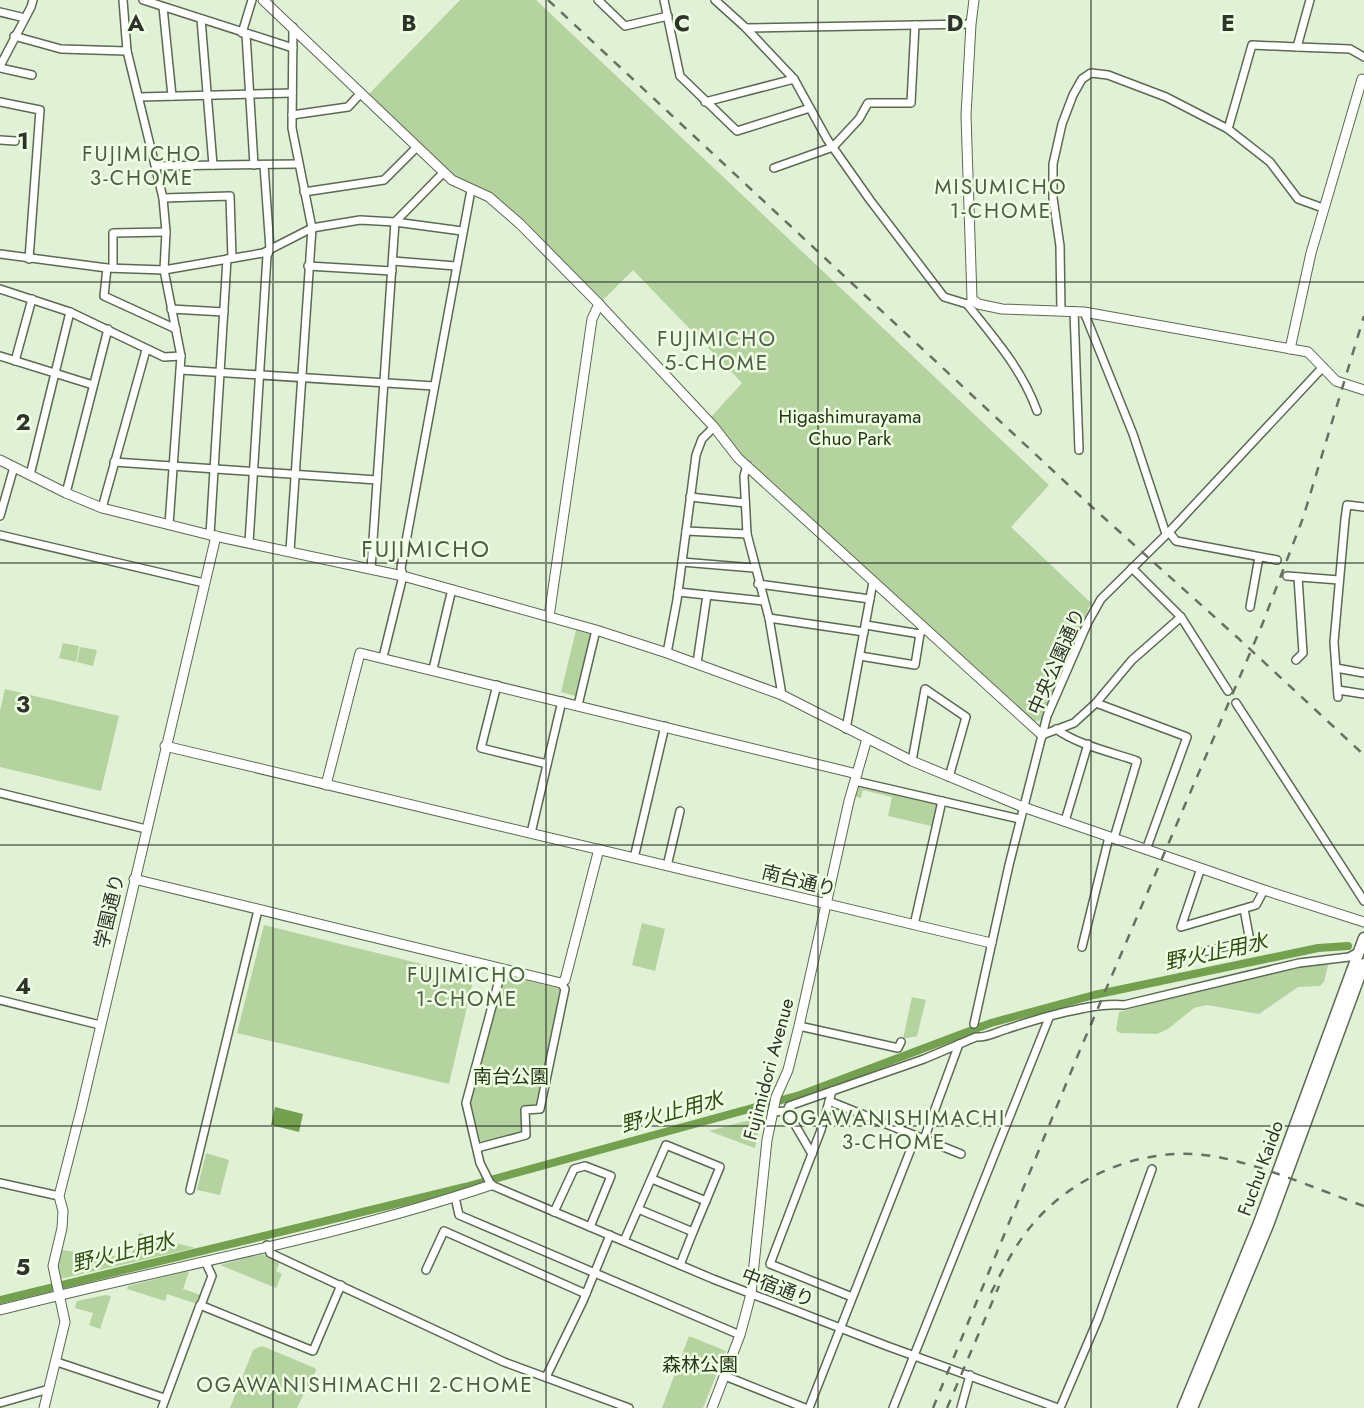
<svg xmlns="http://www.w3.org/2000/svg" width="1364" height="1408" font-family="Jost,'Noto Sans JP',sans-serif">
	<style>
		.green { fill: #b4d39f }
		.water { fill: #73a14e }
		.lines { fill: none; stroke-linecap: round; stroke-linejoin: round }
		.canal { stroke: #73a14e; stroke-width: 8 }
		.minor-casing { stroke: #5b6a52; stroke-width: 10 }
		.tertiary-casing { stroke: #5b6a52; stroke-width: 11 }
		.primary-casing { stroke: #5b6a52; stroke-width: 13 }
		.minor { stroke: #fff; stroke-width: 7 }
		.tertiary { stroke: #fff; stroke-width: 9 }
		.primary { stroke: #fff; stroke-width: 10 }
		.rail { stroke: #677061; stroke-width: 2.5; stroke-dasharray: 9 9; stroke-linecap: butt }
		.grid { fill: none; stroke: #2e342a; stroke-width: 2; stroke-opacity: 0.55 }
		.labels { text-anchor: middle; stroke-width: 5; stroke-linejoin: round; paint-order: stroke }
		.park-label { font-size: 19px; fill: #243714; stroke: #eeffe3 }
		.street-label { font-size: 19px; fill: #2e342a; stroke: #eeffe3 }
		.neighbourhood-label { font-size: 21px; letter-spacing: 2px; fill: #4e5c45; stroke: #eeffe3 }
		.water-label { font-size: 21px; font-style: italic; fill: #304e14; stroke: #eeffe3 }
		.quarter-label { font-size: 23px; letter-spacing: 2px; fill: #4e5c45; stroke: #eeffe3 }
		.grid-label { font-size: 23px; text-anchor: middle; font-weight: bold; fill: #2e342a; stroke: #eeffe3; stroke-width: 5; stroke-linejoin: round; paint-order: stroke }
	</style>
	<rect width="100%" height="100%" fill="#e1f1d6"/>
	<g class="green">
		<polygon points="460,0 536,0 1049,485 1011,527 1091,603 1041,720 1033,722 736,451 711,417 742,383 633,270 602,301 496,197 454,179 368,95"/>
		<polygon points="576,630 591,634 575,696 561,692"/>
		<polygon points="63,643 79,646 76,662 59,658"/>
		<polygon points="80,647 97,650 93,666 77,662"/>
		<polygon points="5,689 119,716 101,791 0,767 0,711"/>
		<polygon points="854,783 942,801 936,827 888,816 892,797 863,790 861,798 850,795"/>
		<polygon points="642,923 665,929 655,971 632,965"/>
		<polygon points="264,925 474,977 449,1084 237,1033"/>
		<polygon points="1329,961 1324,982 1320,986 1298,987 1259,1014 1207,1005 1194,1008 1168,1029 1157,1034 1120,1033 1116,1030 1119,1012 1207,988"/>
		<polygon points="504,975 558,988 561,991 537,1106 522,1108 524,1132 481,1144 470,1100"/>
		<polygon points="912,997 926,1000 917,1036 903,1039"/>
		<polygon points="761,1117 755,1148 709,1131"/>
		<polygon points="206,1153 229,1160 220,1195 197,1190"/>
		<polygon points="139,1233 195,1248 60,1279 58,1266 61,1250 130,1258"/>
		<polygon points="262,1254 280,1262 276,1271 282,1274 276,1288 220,1265"/>
		<polygon points="187,1271 189,1272 183,1289 201,1295 197,1304 167,1294 165,1301 127,1289 128,1286"/>
		<polygon points="106,1295 111,1296 100,1329 89,1325 93,1313 75,1308 77,1301"/>
		<polygon points="689,1336 726,1351 703,1408 662,1408"/>
		<path d="M262,1346L315,1368L316,1370C311,1384 303,1394 297,1408H230L253,1350Z"/>
	</g>
	<polygon class="water" points="275,1107 303,1114 299,1132 271,1125"/>
	<g class="lines">
		<polyline class="canal" points="0,1300 465,1187 800,1095 991,1023 1094,995 1318,948 1348,946"/>
		<g class="minor-casing">
			<g id="minor">
				<polyline points="123,0 127,51 163,198 166,232 164,270 181,356 169,525"/>
				<polyline points="143,0 293,48"/>
				<polyline points="598,0 625,26 668,16"/>
				<polyline points="664,0 680,76 737,131 810,108"/>
				<polyline points="715,0 746,28 794,79 827,139 870,200 944,297 967,304 974,301"/>
				<polyline points="1310,0 1297,47 1350,49 1364,57"/>
				<polyline points="163,7 172,96"/>
				<polyline points="0,12 25,18"/>
				<polyline points="201,19 213,165"/>
				<polyline points="746,28 971,24"/>
				<polyline points="242,33 252,0"/>
				<polyline points="246,34 254,165"/>
				<polyline points="14,36 61,49 127,51"/>
				<polyline points="0,66 31,7 33,0"/>
				<polyline points="0,68 32,75"/>
				<polyline points="139,97 292,93"/>
				<polyline points="0,102 40,110 29,259"/>
				<polyline points="705,102 794,79"/>
				<polyline points="292,115 348,107 361,93"/>
				<polyline points="1228,129 1252,45 1297,47"/>
				<polyline points="0,140 15,141"/>
				<polyline points="156,166 298,164"/>
				<polyline points="774,168 833,147 859,119 868,103 911,103 915,25"/>
				<polyline points="304,192 384,180 417,147"/>
				<polyline points="163,198 230,196 232,258"/>
				<polyline points="0,254 107,268 164,270 263,253 312,228 360,220 395,222 462,231"/>
				<polyline points="393,261 456,266"/>
				<polyline points="308,266 392,271"/>
				<polyline points="107,268 104,296 176,329"/>
				<polyline points="113,268 113,233 166,232"/>
				<polyline points="0,289 70,312 164,357 181,356"/>
				<path d="M967,304C994,338 1022,369 1037,411"/>
				<polyline points="171,309 224,312"/>
				<polyline points="1061,311 1060,246 1053,198 1053,164 1062,124 1073,95 1082,79 1091,73 1108,75 1166,97 1228,129 1270,162 1298,199 1323,208"/>
				<polyline points="1074,311 1079,450"/>
				<polyline points="1084,312 1133,434 1166,534"/>
				<polyline points="0,356 93,385"/>
				<polyline points="15,361 32,299"/>
				<polyline points="181,370 434,386"/>
				<polyline points="114,462 377,480"/>
				<polyline points="747,465 744,476 747,534 769,618 782,695"/>
				<polyline points="30,475 70,312"/>
				<polyline points="66,493 108,329"/>
				<polyline points="690,497 745,503"/>
				<polyline points="102,508 146,350"/>
				<polyline points="0,516 14,467"/>
				<polyline points="686,531 747,534"/>
				<polyline points="1169,532 1176,541 1277,560"/>
				<polyline points="0,535 204,583"/>
				<polyline points="210,535 227,259"/>
				<polyline points="249,543 267,256 270,249 264,165"/>
				<polyline points="290,551 312,228 292,128 293,27"/>
				<polyline points="682,562 754,568"/>
				<polyline points="371,569 395,222 444,172"/>
				<polyline points="1287,576 1339,580"/>
				<polyline points="758,584 870,599"/>
				<polyline points="678,592 764,601"/>
				<polyline points="1250,607 1259,557"/>
				<polyline points="1181,617 1228,691"/>
				<polyline points="769,618 864,632"/>
				<polyline points="866,625 920,634"/>
				<polyline points="667,653 677,600 696,455 702,439 714,427"/>
				<polyline points="860,656 915,665 920,634 924,628"/>
				<polyline points="383,657 403,576 401,568 471,190"/>
				<polyline points="1296,660 1303,653 1298,577"/>
				<polyline points="697,663 707,595"/>
				<polyline points="1336,668 1364,673"/>
				<polyline points="433,669 452,589"/>
				<polyline points="497,685 481,748 547,764"/>
				<polyline points="1338,690 1364,694"/>
				<polyline points="1338,697 1334,642 1345,519 1347,505 1364,507"/>
				<polyline points="1096,703 1187,737 1146,850"/>
				<polyline points="1236,703 1364,901"/>
				<polyline points="578,705 596,630"/>
				<polyline points="846,729 873,582"/>
				<path d="M1056,729C1078,745 1111,752 1137,761L1114,838"/>
				<polyline points="1042,735 1074,723 1096,703 1132,660 1181,617 1132,568"/>
				<polyline points="912,761 925,689 966,717 949,777"/>
				<polyline points="855,781 1020,819"/>
				<polyline points="0,793 146,829"/>
				<polyline points="1065,821 1088,744"/>
				<polyline points="531,833 562,701"/>
				<polyline points="634,858 665,726"/>
				<polyline points="667,866 680,811"/>
				<polyline points="1201,868 1181,927 1256,905 1264,890"/>
				<polyline points="914,925 942,801"/>
				<polyline points="1082,947 1109,837"/>
				<polyline points="1202,952 1250,941 1244,909"/>
				<polyline points="502,969 466,1103 480,1163 491,1185 713,1279 887,1346 1058,1408"/>
				<polyline points="0,1000 100,1025"/>
				<polyline points="974,1024 1009,865 1047,716 1088,622 1101,599 1169,532 1323,367"/>
				<polyline points="799,1026 898,1048 901,1042"/>
				<polyline points="832,1091 821,1130 770,1264 852,1297"/>
				<polyline points="829,1101 961,1154"/>
				<polyline points="787,1111 812,1154"/>
				<path d="M772,1112L787,1111L789,1106L924,1059L976,1037C987,1038 996,1032 1007,1029C1037,1019 1094,1002 1124,1005L1299,963L1349,957L1360,951"/>
				<polyline points="924,1139 959,1044"/>
				<polyline points="477,1148 526,1135 525,1110 540,1109 565,989 561,983"/>
				<polyline points="652,1179 706,1201"/>
				<polyline points="0,1183 59,1196"/>
				<polyline points="190,1190 258,910"/>
				<polyline points="455,1197 459,1215 740,1335"/>
				<polyline points="554,1212 574,1169 585,1166 611,1176 590,1227"/>
				<polyline points="624,1241 666,1145 720,1167 693,1232 638,1209"/>
				<polyline points="267,1245 270,1253 504,1362 629,1408"/>
				<polyline points="680,1265 693,1232"/>
				<polyline points="426,1270 444,1231 586,1294"/>
				<polyline points="201,1305 212,1276 205,1261"/>
				<polyline points="57,1362 164,1398"/>
				<polyline points="725,1376 805,1408"/>
				<polyline points="546,1377 583,1301 610,1235"/>
				<polyline points="0,1403 49,1389"/>
				<polyline points="162,1408 200,1305 313,1351 341,1285"/>
				<polyline points="809,1408 916,1136"/>
				<polyline points="893,1408 1049,1018"/>
				<polyline points="961,1408 970,1375"/>
				<polyline points="1060,1408 1098,1319 1152,1169"/>
			</g>
		</g>
		<g class="tertiary-casing">
			<g id="tertiary">
				<polyline points="263,0 452,180 489,197 520,224 599,304 714,427 738,458 1042,735"/>
				<polyline points="974,0 971,24 966,115 972,299 978,304 1002,309 1084,312 1308,352 1336,381 1364,390"/>
				<polyline points="1290,349 1311,253 1362,79"/>
				<polyline points="0,460 66,493 102,508 210,535 403,576 596,630 667,653 782,695 912,761 1023,807 1264,890 1364,922"/>
				<polyline points="549,617 592,319 599,304"/>
				<polyline points="165,746 991,943"/>
				<polyline points="326,785 360,653 857,774"/>
				<polyline points="134,879 561,983 565,980 599,849"/>
				<path d="M0,1310C163,1268 331,1239 491,1185"/>
				<polyline points="44,1408 65,1322 53,1266 62,1228 63,1211 59,1196 81,1110 216,536"/>
				<polyline points="712,1408 740,1335 751,1294 767,1140 776,1097 788,1070 799,1026 849,801 867,739"/>
			</g>
		</g>
		<g class="primary-casing">
			<g id="primary">
				<polyline points="1183,1408 1259,1223 1364,938"/>
				<polyline points="1192,1408 1268,1225 1364,964"/>
			</g>
		</g>
		<use href="#minor" class="minor"/>
		<use href="#tertiary" class="tertiary"/>
		<use href="#primary" class="primary"/>
		<g class="rail">
			<polyline points="548,0 1092,507 1238,638 1364,755"/>
			<path d="M991,1293C1003,1269 1015,1245 1032,1225C1076,1172 1150,1144 1218,1157C1268,1167 1316,1189 1364,1206"/>
			<polyline points="933,1408 1080,1050 1262,625 1303,518 1364,316"/>
			<polyline points="947,1408 999,1286"/>
		</g>
	</g>
	<path class="grid" d="M273,0V1408M546,0V1408M818,0V1408M1091,0V1408M0,282H1364M0,563H1364M0,845H1364M0,1126H1364"/>
	<g class="labels">
		<g class="park-label">
			<text x="850" y="423">Higashimurayama<tspan x="850" dy="22">Chuo Park</tspan></text>
			<text x="511" y="1083">南台公園</text>
			<text x="700" y="1371">森林公園</text>
		</g>
		<g class="street-label">
			<text transform="translate(1056 661) rotate(-66)" y="7">中央公園通り</text>
			<text transform="translate(799 880) rotate(14)" y="7">南台通り</text>
			<text transform="translate(109 911) rotate(-77)" y="7">学園通り</text>
			<text transform="translate(768 1069) rotate(-75)" y="7">Fujimidori Avenue</text>
			<text transform="translate(1260 1168) rotate(-70)" y="7">Fuchu Kaido</text>
			<text transform="translate(778 1287) rotate(21)" y="7">中宿通り</text>
		</g>
		<g class="neighbourhood-label">
			<text x="142" y="161">FUJIMICHO<tspan x="142" dy="24">3-CHOME</tspan></text>
			<text x="1001" y="194">MISUMICHO<tspan x="1001" dy="24">1-CHOME</tspan></text>
			<text x="717" y="346">FUJIMICHO<tspan x="717" dy="24">5-CHOME</tspan></text>
			<text x="467" y="982">FUJIMICHO<tspan x="467" dy="24">1-CHOME</tspan></text>
			<text x="894" y="1125">OGAWANISHIMACHI<tspan x="894" dy="24">3-CHOME</tspan></text>
			<text x="365" y="1392">OGAWANISHIMACHI 2-CHOME</text>
		</g>
		<g class="water-label">
			<text transform="translate(1216 952) rotate(-12)" y="7">野火止用水</text>
			<text transform="translate(672 1112) rotate(-15)" y="7">野火止用水</text>
			<text transform="translate(123 1252) rotate(-14)" y="7">野火止用水</text>
		</g>
		<g class="quarter-label">
			<text x="426" y="557">FUJIMICHO</text>
		</g>
	</g>
	<g class="grid-label">
		<text x="136" y="31">A</text>
		<text x="409" y="31">B</text>
		<text x="682" y="31">C</text>
		<text x="955" y="31">D</text>
		<text x="1228" y="31">E</text>
		<text x="23" y="149">1</text>
		<text x="23" y="430">2</text>
		<text x="23" y="712">3</text>
		<text x="23" y="994">4</text>
		<text x="23" y="1275">5</text>
	</g>
</svg>
